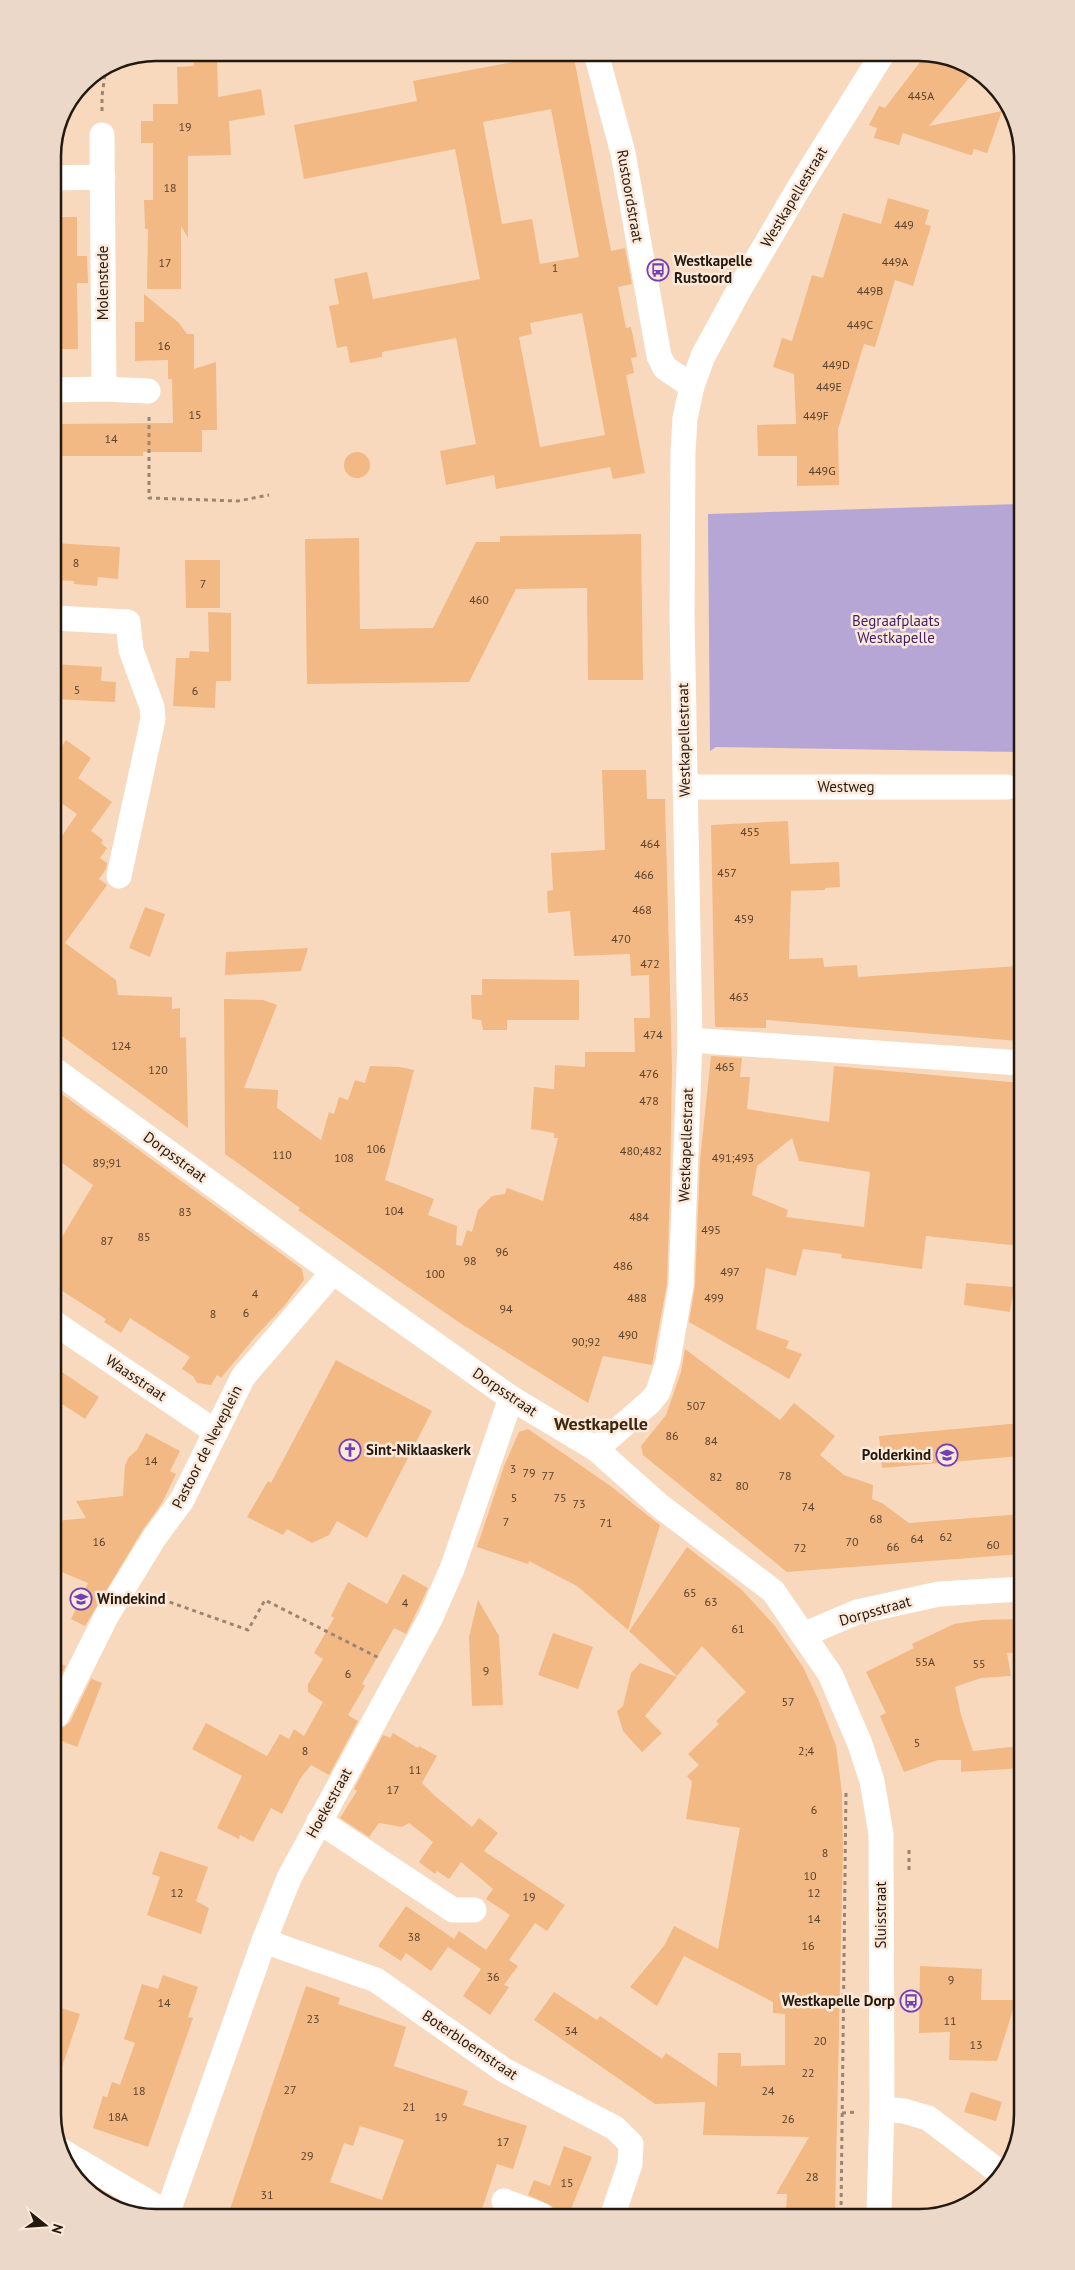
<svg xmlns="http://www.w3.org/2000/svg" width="1075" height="2270" font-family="'PT Sans',sans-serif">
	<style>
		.green { fill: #b5a6d5 }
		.building { fill: #f3b984; fill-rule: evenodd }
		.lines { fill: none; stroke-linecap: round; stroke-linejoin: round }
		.path { stroke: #9c8672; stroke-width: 3; stroke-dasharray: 4 4; stroke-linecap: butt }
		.minor { stroke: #fff; stroke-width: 25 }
		.labels { text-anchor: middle; stroke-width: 5; stroke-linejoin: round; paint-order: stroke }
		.number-label { font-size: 12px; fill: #58412c }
		.street-label { font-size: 15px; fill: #24190f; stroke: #fce9d9 }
		.poi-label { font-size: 15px; font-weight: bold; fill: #24190f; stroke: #fce9d9; text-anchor: start }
		.park-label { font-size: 15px; fill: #3f1e6a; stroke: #fce9d9 }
		.quarter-label { font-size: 18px; font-weight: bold; fill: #3e2710; stroke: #fce9d9 }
		.rim { fill: none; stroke: #24190f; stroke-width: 2.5 }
	</style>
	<rect width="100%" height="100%" fill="#f8d9be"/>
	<polygon class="green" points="1018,504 1019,752 716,747 710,751 708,514"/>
	<g class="building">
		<path d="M560,53H573L611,251L625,248L632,284L618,287L626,328L631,327L637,357L631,358L634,373L626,375L645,473L613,479L610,467L496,489L494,475L446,485L440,451L476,444L456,338L382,352V357L350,363L347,346L337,348L329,306L339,304L334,279L367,272L373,299L480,279L455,149L304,179L294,125L417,101L413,81ZM551,109L579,257L540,264L532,219L502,224L483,122ZM582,313L605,435L540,447L519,337L532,334L530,323Z"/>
		<polygon points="927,53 975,71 929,126 1002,111 987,153 974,149 972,155 970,155 903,133 899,145 874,138 877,128 869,125 879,106 885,108"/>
		<polygon points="217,54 218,97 261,89 265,115 229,121 231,155 188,156 188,238 181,226 181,289 147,289 148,229 145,229 144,200 153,200 153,143 141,143 141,121 153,121 153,104 178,104 177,67 194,66 194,55"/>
		<polygon points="888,198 929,210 925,224 931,226 913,286 895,280 875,347 864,344 838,429 839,485 797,486 797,456 758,456 757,425 796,424 794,374 773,367 782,338 792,341 812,275 823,278 843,213 881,224"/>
		<polygon points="53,217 77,217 77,256 87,256 88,283 77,283 78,349 53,349 53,318 58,318 58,255 53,255"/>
		<polygon points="144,294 179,323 187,334 194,334 194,369 216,362 217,430 202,430 202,452 143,452 143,456 54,456 53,424 173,423 172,379 168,379 168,360 135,361 135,322 144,322"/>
		<circle cx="357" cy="465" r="13"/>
		<polygon points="641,534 643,680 588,680 587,588 516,589 469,682 307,684 305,539 359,538 360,629 433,628 476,542 500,542 500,536"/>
		<polygon points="54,543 120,547 118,579 98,577 97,586 74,584 74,581 54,580"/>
		<polygon points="185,560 220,560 220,608 186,608"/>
		<polygon points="208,612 231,613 231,681 216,681 215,708 173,706 176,658 189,658 190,651 209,652"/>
		<polygon points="54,664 102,667 101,681 116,682 115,702 54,699"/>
		<polygon points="66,740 91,758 78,778 112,802 91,831 103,840 101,843 107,848 100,858 107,863 106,869 99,879 107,885 65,943 116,980 118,995 172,997 172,1009 180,1008 180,1038 186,1037 188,1128 55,1031 55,846 77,814 54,798 54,757"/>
		<polygon points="602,770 646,770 647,799 665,799 672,1067 670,1191 667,1284 652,1365 603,1356 588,1403 460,1323 402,1283 298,1210 300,1208 225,1154 224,999 263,1000 277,1005 244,1088 278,1090 277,1108 321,1140 329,1112 334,1114 339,1097 348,1100 355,1080 365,1083 370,1066 400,1067 414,1070 385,1180 434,1199 428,1215 457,1226 456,1245 462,1246 467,1230 472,1232 478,1210 492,1196 505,1194 507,1188 543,1201 558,1138 554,1138 554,1133 531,1129 534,1087 554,1089 555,1065 585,1067 585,1052 635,1052 634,1018 650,1018 649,975 631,976 630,954 574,956 570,911 548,913 547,891 553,890 551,853 605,850"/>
		<polygon points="788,821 790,864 839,862 840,887 825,888 825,890 791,891 789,959 823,958 824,967 857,965 858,977 1019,966 1019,1041 766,1020 766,1028 715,1027 711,825"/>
		<polygon points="145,907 165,914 150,957 129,948"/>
		<polygon points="308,948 301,971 225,975 226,952"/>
		<polygon points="482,979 579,980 579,1020 507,1020 507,1030 483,1030 481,1020 472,1019 471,995 482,995"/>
		<path d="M711,1056L742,1058L740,1077H750L747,1109L829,1122L834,1066L1020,1083V1246L926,1236L922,1269L841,1258L842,1254L803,1249L796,1276L766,1268L756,1329L789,1341L786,1348L802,1354L789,1379L689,1322L695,1286L700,1160ZM792,1138L799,1161L870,1172L864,1227L786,1217L788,1210L752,1195L757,1166Z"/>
		<polygon points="55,1089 302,1269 304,1280 284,1306 255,1337 221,1378 217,1375 211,1385 197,1383 193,1376 182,1369 190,1357 130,1318 121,1333 104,1322 106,1319 56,1287 56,1247 93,1185 55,1158"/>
		<polygon points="966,1283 1014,1287 1010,1312 964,1305"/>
		<polygon points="685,1349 780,1420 794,1403 835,1436 820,1455 844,1475 873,1485 872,1499 882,1503 909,1523 1021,1514 1021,1554 787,1572 643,1455 641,1446 666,1415 681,1372"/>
		<polygon points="336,1360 432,1411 367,1538 337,1521 329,1535 312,1543 287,1529 283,1535 247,1517 268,1481 271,1483"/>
		<polygon points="56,1368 99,1397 85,1419 56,1400"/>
		<polygon points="1021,1423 1021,1456 882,1468 879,1436"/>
		<polygon points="528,1429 609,1485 660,1525 628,1630 577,1586 529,1561 528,1564 477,1547 504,1466 519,1432"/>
		<polygon points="146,1433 180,1451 170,1471 176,1474 162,1503 142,1531 85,1626 71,1619 88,1583 57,1570 56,1521 86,1518 76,1501 123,1496 125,1465 129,1457 137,1450"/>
		<polygon points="687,1547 741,1589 775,1626 803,1667 819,1701 836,1746 842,1793 843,1849 835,2213 786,2213 787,2194 776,2194 809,2137 703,2135 705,2102 655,2104 534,2020 554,1992 597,2020 600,2016 662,2059 666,2053 717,2087 718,2053 741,2053 741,2066 785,2065 785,2014 773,2013 773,2002 684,1956 657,2006 630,1987 664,1946 674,1926 718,1949 740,1828 686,1819 692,1782 687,1776 699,1765 688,1754 719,1724 716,1721 746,1692 702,1646 677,1676 629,1631"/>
		<polygon points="403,1574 428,1588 406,1634 394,1628 362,1684 365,1686 348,1715 358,1721 329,1775 311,1765 300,1779 282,1814 271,1808 253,1842 240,1835 239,1839 217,1828 242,1776 192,1749 206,1723 267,1756 280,1734 289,1739 294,1729 304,1736 323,1702 308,1692 308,1684 323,1659 314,1653 334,1618 331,1616 348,1582 387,1604"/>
		<polygon points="478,1600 499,1636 503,1705 472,1706 469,1637"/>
		<polygon points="1021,1619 1021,1653 1007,1653 1011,1676 981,1678 955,1687 961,1715 973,1751 1021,1746 1022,1768 961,1772 961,1760 938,1760 904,1772 880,1716 886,1713 866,1672 914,1648 912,1644 954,1624 981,1620"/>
		<polygon points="553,1633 593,1647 578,1689 538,1675"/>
		<polygon points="57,1662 66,1666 57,1683"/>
		<polygon points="640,1663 677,1677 645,1716 662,1733 642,1752 623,1731 617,1711 623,1706 631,1673"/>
		<polygon points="92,1677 92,1679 102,1683 77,1747 57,1739 57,1729 64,1727 70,1722"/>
		<polygon points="393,1733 418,1748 419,1746 437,1756 422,1783 435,1796 472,1827 479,1818 498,1833 484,1851 565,1905 547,1931 535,1923 509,1960 518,1966 504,1985 509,1987 490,2015 463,1996 481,1969 448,1947 450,1944 431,1971 406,1953 401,1961 378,1946 406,1906 454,1939 459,1931 486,1950 510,1915 486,1899 493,1889 461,1862 449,1879 437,1871 435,1874 419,1862 433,1842 409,1823 402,1827 379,1823 369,1837 340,1818 357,1791 354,1789 383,1735 390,1738"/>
		<polygon points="160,1851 208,1867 196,1901 209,1908 201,1934 147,1915 160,1877 152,1874"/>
		<polygon points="920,1966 982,1969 981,2000 1016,2000 997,2061 949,2060 950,2032 919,2033"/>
		<polygon points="163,1975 198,1987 188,2017 193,2018 148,2147 93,2128 103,2096 107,2097 112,2082 120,2085 135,2043 124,2039 142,1984 158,1989"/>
		<path d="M306,1986L340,1998L338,2004L406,2027L394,2066L468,2091L463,2105L527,2126L513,2169L497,2164L480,2215L242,2217L229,2212ZM360,2126L404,2140L382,2200L330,2182L344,2143L353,2146Z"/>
		<polygon points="58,2007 80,2014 61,2070 58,2070"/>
		<polygon points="971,2092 1002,2102 996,2121 964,2112"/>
		<polygon points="564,2146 592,2157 569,2214 555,2215 552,2206 528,2195 534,2180 550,2186"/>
	</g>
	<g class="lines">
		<g class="path">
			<polyline points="102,111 102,96 106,67"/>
			<polyline points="149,417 149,498 238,501 269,495"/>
			<polyline points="147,1594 248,1630 265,1600 381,1659"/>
			<polyline points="909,1850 909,1872"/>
			<polyline points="842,2113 857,2112"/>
			<polyline points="841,2213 846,1792"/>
		</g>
		<g class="minor">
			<polyline points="596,53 623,153 659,356 665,368 692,386"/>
			<polyline points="102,135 104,389"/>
			<polyline points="53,178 103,177"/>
			<polyline points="53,390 104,389 148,391"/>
			<polyline points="54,618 128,622 131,650 152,707 153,719 119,876"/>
			<polyline points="685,787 1007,787"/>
			<polyline points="690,1040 1020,1063"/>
			<polyline points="55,1070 333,1272 511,1398 596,1449 660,1506 773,1591 830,1674 860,1744 872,1781 881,1834 882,2109 879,2212"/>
			<polyline points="56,1324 216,1432"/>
			<polyline points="596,1449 650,1402 658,1392 668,1361 681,1285 690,1040 682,615 683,452 685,418 692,386 703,356 739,290 803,181 883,53"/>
			<polyline points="803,1635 857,1612 939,1594 1021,1589"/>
			<polyline points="57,1715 107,1615 154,1538 182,1500 243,1377 333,1272"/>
			<polyline points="319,1821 453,1910 474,1910"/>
			<polyline points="264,1941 376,1980 504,2070 615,2128 631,2144 630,2164 613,2214"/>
			<polyline points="882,2109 904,2111 928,2118 1002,2174"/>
			<polyline points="60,2150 167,2213"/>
			<polyline points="504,2201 541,2215"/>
			<polyline points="166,2217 264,1941 289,1878 430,1619 452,1569 511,1398"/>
		</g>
	</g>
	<defs>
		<g id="bus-ring" transform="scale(1.125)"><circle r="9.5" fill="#fce9d9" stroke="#723fb6" stroke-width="1.5"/><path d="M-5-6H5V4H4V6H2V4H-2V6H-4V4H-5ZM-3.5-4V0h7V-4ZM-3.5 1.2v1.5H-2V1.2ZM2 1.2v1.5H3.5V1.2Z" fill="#723fb6"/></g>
		<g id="church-ring" transform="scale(1.125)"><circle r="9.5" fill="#fce9d9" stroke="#723fb6" stroke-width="1.5"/><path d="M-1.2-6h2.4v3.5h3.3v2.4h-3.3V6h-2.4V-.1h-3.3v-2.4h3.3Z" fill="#723fb6"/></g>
		<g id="school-ring" transform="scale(1.125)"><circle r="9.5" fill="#fce9d9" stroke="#723fb6" stroke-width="1.5"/><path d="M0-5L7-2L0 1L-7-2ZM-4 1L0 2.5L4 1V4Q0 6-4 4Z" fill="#723fb6"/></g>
	</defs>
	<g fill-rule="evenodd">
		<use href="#bus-ring" x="658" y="270"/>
		<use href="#church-ring" x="350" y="1450"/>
		<use href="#school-ring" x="947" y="1455"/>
		<use href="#school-ring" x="81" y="1599"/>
		<use href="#bus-ring" x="911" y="2001"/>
	</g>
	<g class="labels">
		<g class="number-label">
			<text x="921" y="100">445A</text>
			<text x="185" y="131">19</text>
			<text x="170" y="192">18</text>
			<text x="904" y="229">449</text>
			<text x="895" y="266">449A</text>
			<text x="165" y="267">17</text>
			<text x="555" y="272">1</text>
			<text x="870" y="295">449B</text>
			<text x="860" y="329">449C</text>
			<text x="164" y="350">16</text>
			<text x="836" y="369">449D</text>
			<text x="829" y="391">449E</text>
			<text x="195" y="419">15</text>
			<text x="816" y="420">449F</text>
			<text x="111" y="443">14</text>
			<text x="822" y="475">449G</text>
			<text x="76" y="567">8</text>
			<text x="203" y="588">7</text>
			<text x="479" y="604">460</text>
			<text x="77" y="694">5</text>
			<text x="195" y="695">6</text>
			<text x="750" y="836">455</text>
			<text x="650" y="848">464</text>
			<text x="727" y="877">457</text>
			<text x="644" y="879">466</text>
			<text x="642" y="914">468</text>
			<text x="744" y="923">459</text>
			<text x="621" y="943">470</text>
			<text x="650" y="968">472</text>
			<text x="739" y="1001">463</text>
			<text x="653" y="1039">474</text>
			<text x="121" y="1050">124</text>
			<text x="725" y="1071">465</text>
			<text x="158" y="1074">120</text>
			<text x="649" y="1078">476</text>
			<text x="649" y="1105">478</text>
			<text x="376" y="1153">106</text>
			<text x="641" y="1155">480;482</text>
			<text x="282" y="1159">110</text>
			<text x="344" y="1162">108</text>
			<text x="733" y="1162">491;493</text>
			<text x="107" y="1167">89;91</text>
			<text x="394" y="1215">104</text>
			<text x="185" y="1216">83</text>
			<text x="639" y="1221">484</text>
			<text x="711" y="1234">495</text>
			<text x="144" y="1241">85</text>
			<text x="107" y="1245">87</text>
			<text x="502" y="1256">96</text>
			<text x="470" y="1265">98</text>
			<text x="623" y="1270">486</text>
			<text x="730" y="1276">497</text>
			<text x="435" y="1278">100</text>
			<text x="255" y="1298">4</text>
			<text x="637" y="1302">488</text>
			<text x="714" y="1302">499</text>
			<text x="506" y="1313">94</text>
			<text x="246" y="1317">6</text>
			<text x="213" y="1318">8</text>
			<text x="628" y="1339">490</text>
			<text x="586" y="1346">90;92</text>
			<text x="696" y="1410">507</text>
			<text x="672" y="1440">86</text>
			<text x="711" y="1445">84</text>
			<text x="151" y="1465">14</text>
			<text x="513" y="1473">3</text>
			<text x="529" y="1477">79</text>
			<text x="548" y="1480">77</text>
			<text x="785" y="1480">78</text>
			<text x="716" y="1481">82</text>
			<text x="742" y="1490">80</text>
			<text x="514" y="1502">5</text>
			<text x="560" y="1502">75</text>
			<text x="579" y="1508">73</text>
			<text x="808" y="1511">74</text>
			<text x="876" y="1523">68</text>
			<text x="506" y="1526">7</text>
			<text x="606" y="1527">71</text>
			<text x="946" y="1541">62</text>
			<text x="917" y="1543">64</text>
			<text x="99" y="1546">16</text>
			<text x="852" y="1546">70</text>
			<text x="993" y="1549">60</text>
			<text x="893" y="1551">66</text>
			<text x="800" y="1552">72</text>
			<text x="690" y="1597">65</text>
			<text x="711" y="1606">63</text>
			<text x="405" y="1607">4</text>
			<text x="738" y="1633">61</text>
			<text x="925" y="1666">55A</text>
			<text x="979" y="1668">55</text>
			<text x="486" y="1675">9</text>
			<text x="348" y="1678">6</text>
			<text x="788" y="1706">57</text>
			<text x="917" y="1747">5</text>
			<text x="305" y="1755">8</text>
			<text x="806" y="1755">2;4</text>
			<text x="415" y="1774">11</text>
			<text x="393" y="1794">17</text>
			<text x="814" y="1814">6</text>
			<text x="825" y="1857">8</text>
			<text x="810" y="1880">10</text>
			<text x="177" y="1897">12</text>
			<text x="814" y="1897">12</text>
			<text x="529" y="1901">19</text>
			<text x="814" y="1923">14</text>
			<text x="414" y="1941">38</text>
			<text x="808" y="1950">16</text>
			<text x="493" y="1981">36</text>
			<text x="951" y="1984">9</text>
			<text x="164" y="2007">14</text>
			<text x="313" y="2023">23</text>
			<text x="950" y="2025">11</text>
			<text x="571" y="2035">34</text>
			<text x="820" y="2045">20</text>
			<text x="976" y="2049">13</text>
			<text x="808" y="2077">22</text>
			<text x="290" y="2094">27</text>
			<text x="139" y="2095">18</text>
			<text x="768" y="2095">24</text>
			<text x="409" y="2111">21</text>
			<text x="118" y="2121">18A</text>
			<text x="441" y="2121">19</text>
			<text x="788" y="2123">26</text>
			<text x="503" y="2146">17</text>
			<text x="307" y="2160">29</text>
			<text x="812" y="2181">28</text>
			<text x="567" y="2187">15</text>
			<text x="267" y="2199">31</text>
		</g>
		<g class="street-label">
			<text transform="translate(630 196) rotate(80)" y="5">Rustoordstraat</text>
			<text transform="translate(794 197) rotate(-59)" y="5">Westkapellestraat</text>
			<text transform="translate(103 283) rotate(-90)" y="5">Molenstede</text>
			<text transform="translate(684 740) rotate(-91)" y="5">Westkapellestraat</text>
			<text x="846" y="792">Westweg</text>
			<text transform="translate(686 1145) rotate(-88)" y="5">Westkapellestraat</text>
			<text transform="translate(175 1157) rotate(36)" y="5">Dorpsstraat</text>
			<text transform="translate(136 1378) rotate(34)" y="5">Waasstraat</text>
			<text transform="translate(505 1392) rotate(34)" y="5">Dorpsstraat</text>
			<text transform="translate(207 1447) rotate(-63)" y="5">Pastoor de Neveplein</text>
			<text transform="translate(875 1611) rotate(-16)" y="5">Dorpsstraat</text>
			<text transform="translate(329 1803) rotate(-61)" y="5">Hoekestraat</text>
			<text transform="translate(881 1915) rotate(-90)" y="5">Sluisstraat</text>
			<text transform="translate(470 2045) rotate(34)" y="5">Boterbloemstraat</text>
		</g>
		<g class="poi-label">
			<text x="674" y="266">Westkapelle<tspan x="674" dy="17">Rustoord</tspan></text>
			<text x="366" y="1455">Sint-Niklaaskerk</text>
			<text x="931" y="1460" text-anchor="end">Polderkind</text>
			<text x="97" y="1604">Windekind</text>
			<text x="895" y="2006" text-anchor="end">Westkapelle Dorp</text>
		</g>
		<g class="park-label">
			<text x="896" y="626">Begraafplaats<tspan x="896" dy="17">Westkapelle</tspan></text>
		</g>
		<g class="quarter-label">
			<text x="601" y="1430">Westkapelle</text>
		</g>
	</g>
	<path d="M0 0H1075V2270H0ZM156 61H919A95 95 0 0 1 1014 156V2114A95 95 0 0 1 919 2209H156A95 95 0 0 1 61 2114V156A95 95 0 0 1 156 61Z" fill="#ebd8c9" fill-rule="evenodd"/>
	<path class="rim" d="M156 61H919A95 95 0 0 1 1014 156V2114A95 95 0 0 1 919 2209H156A95 95 0 0 1 61 2114V156A95 95 0 0 1 156 61Z"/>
	<g transform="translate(45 2225) rotate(107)" stroke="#fce9d9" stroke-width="4" paint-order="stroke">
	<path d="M0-4L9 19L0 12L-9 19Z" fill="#24190f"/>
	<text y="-8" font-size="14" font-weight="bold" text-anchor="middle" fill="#24190f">N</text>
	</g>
</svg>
